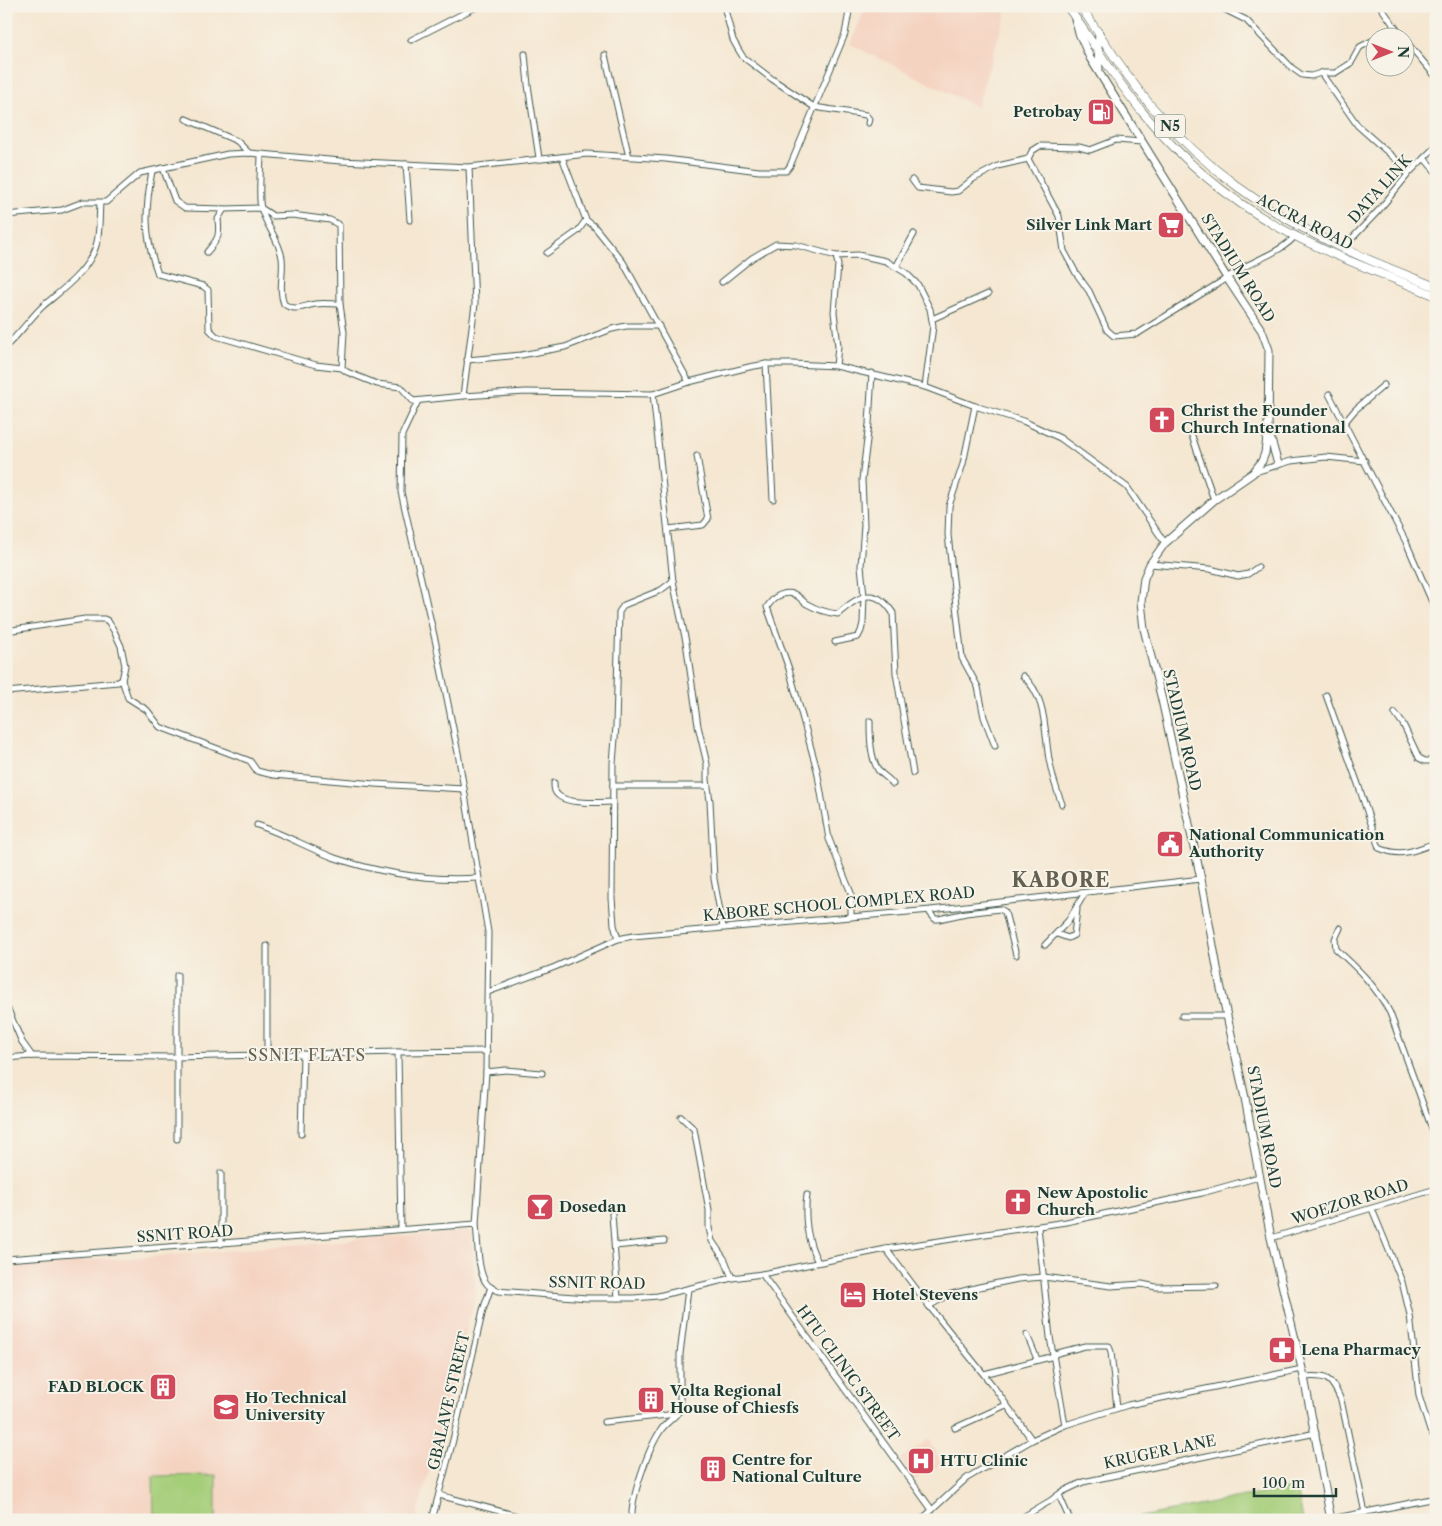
<svg xmlns="http://www.w3.org/2000/svg" width="1442" height="1526" font-family="'Libre Caslon Text',serif">
	<style>
		.built { fill: #f5d3c1 }
		.green { fill: #a5ce79; stroke: #628656 }
		.lines { fill: none; stroke-linecap: round; stroke-linejoin: round }
		.street-casing { stroke: #3f564c; stroke-width: 7 }
		.secondary-casing { stroke: #3f564c; stroke-width: 9 }
		.primary-casing { stroke: #3f564c; stroke-width: 9 }
		.street { stroke: #fff; stroke-width: 5 }
		.secondary { stroke: #fff; stroke-width: 7 }
		.primary { stroke: #fff; stroke-width: 8 }
		.labels { text-anchor: middle; stroke-width: 4; stroke-linejoin: round; paint-order: stroke }
		.shield { fill: #f7f3e8; stroke: #60746a; stroke-width: 1 }
		.shield-label { font-size: 14px; font-weight: bold; fill: #1f3d34 }
		.poi-label { font-size: 15px; font-weight: bold; fill: #1f3d34; stroke: #f7f3e8; text-anchor: start }
		.street-label { font-size: 15px; fill: #1f3d34; stroke: #f7f3e8 }
		.neighbourhood-label { font-size: 16px; letter-spacing: 1px; fill: #646151; stroke: #f7f3e8 }
		.district-label { font-size: 20px; font-weight: bold; letter-spacing: 1px; fill: #646151; stroke: #f7f3e8 }
	</style>
	<rect width="100%" height="100%" fill="#f7f3e8"/>
	<filter id="ink" filterUnits="userSpaceOnUse"><feTurbulence type="fractalNoise" baseFrequency=".02" numOctaves="2"/><feDisplacementMap in="SourceGraphic" scale="10" xChannelSelector="R" yChannelSelector="G"/><feConvolveMatrix kernelMatrix="1 2 1 2 8 2 1 2 1" color-interpolation-filters="sRGB"/></filter>
	<filter id="wash" filterUnits="userSpaceOnUse"><feTurbulence type="fractalNoise" baseFrequency=".0096" numOctaves="4" result="noise"/><feDisplacementMap in="SourceGraphic" scale="20" xChannelSelector="R" yChannelSelector="G"/><feGaussianBlur stdDeviation="1.12" result="paint"/><feColorMatrix in="noise" values="0 0 0 0 0 0 0 0 0 0 0 0 0 0 0 0 0 1.4 0 .05"/><feComposite in="paint" operator="in"/></filter>
	<g filter="url(#wash)">
		<rect width="100%" height="100%" fill="#f5e7d1"/>
		<g class="built">
			<polygon points="866,6 1008,6 977,107 850,44"/>
			<polygon points="471,1230 476,1295 416,1520 6,1520 6,1265 162,1256"/>
			<polygon points="929,1439 942,1464 915,1480 900,1459"/>
		</g>
		<g class="green">
			<polygon points="216,1475 216,1520 154,1520 153,1476"/>
			<polygon points="1297,1487 1303,1520 1125,1520"/>
		</g>
	</g>
	<g filter="url(#ink)">
		<g class="lines">
			<g class="street-casing">
				<g id="street">
					<polyline points="724,6 733,40 738,49 743,57 772,79 814,107 866,115 869,119 868,123"/>
					<polyline points="1218,6 1246,20 1292,68 1302,75 1311,76 1321,73 1335,73 1351,63 1360,47 1374,40"/>
					<polyline points="1380,6 1403,38"/>
					<polyline points="1378,38 1395,28"/>
					<polyline points="1404,39 1436,77"/>
					<polyline points="411,40 478,6"/>
					<polyline points="525,54 528,85 539,158"/>
					<polyline points="605,55 629,157"/>
					<polyline points="1321,73 1358,126 1410,172"/>
					<polyline points="186,119 237,141 249,153"/>
					<path d="M261,154C261,167 258,198 261,208C266,226 279,239 282,258C284,273 278,290 284,304C295,312 303,306 315,304C323,303 332,304 340,304L344,332L342,368L347,372L377,384L401,387L413,401L463,396L526,392L653,394L689,382L749,367L766,364H792L836,366L925,387L975,406L1023,421L1060,438L1127,487L1165,543"/>
					<polyline points="562,157 586,220 594,226 623,262 689,382"/>
					<polyline points="1424,158 1436,172"/>
					<path d="M1028,159L1059,216L1064,251L1076,273L1089,291L1107,330L1114,336L1137,334L1227,278C1247,261 1280,255 1296,235"/>
					<polyline points="1028,159 1032,151 1040,146 1079,147 1090,150 1116,140 1142,142"/>
					<polyline points="406,164 410,220"/>
					<polyline points="163,168 175,201 185,208 224,209 261,208 273,216 292,215 330,220 339,225 340,304"/>
					<path d="M152,171C145,209 144,237 158,274L203,286L208,290L209,329L216,336L316,365L342,368"/>
					<polyline points="912,180 918,188 951,192 958,191 973,179 998,166 1028,159"/>
					<polyline points="6,215 62,210 83,202 106,202 140,173 228,154 249,153 341,161 469,167 587,154 666,159 759,171 786,171 790,166 845,34 850,6"/>
					<polyline points="1343,248 1379,210 1410,172 1436,146"/>
					<path d="M207,252C218,239 220,237 218,219L224,209"/>
					<polyline points="547,253 578,231 586,220"/>
					<polyline points="896,267 914,234"/>
					<polyline points="722,282 752,258 776,244 796,245 836,256 858,255 886,261 906,273 918,285 930,309 933,326 925,387"/>
					<polyline points="932,319 988,294"/>
					<path d="M6,346C20,334 30,318 43,306C63,289 91,269 97,242C100,229 99,216 100,203"/>
					<polyline points="467,360 521,355 565,347 612,329 626,326 659,326"/>
					<polyline points="766,364 773,499"/>
					<polyline points="836,366 838,346 834,312 838,265 836,256"/>
					<polyline points="653,394 673,581 686,642 698,726 707,764 707,780 710,801 714,879 723,927"/>
					<polyline points="1329,394 1406,542 1436,611"/>
					<polyline points="463,396 475,304 469,167"/>
					<polyline points="418,401 402,435 401,492 436,644 458,753 488,932 486,1072 476,1224"/>
					<polyline points="975,406 963,464 949,506 948,535 962,658 978,687 984,717 995,746"/>
					<polyline points="1345,422 1355,410 1384,385"/>
					<polyline points="1191,433 1214,500"/>
					<polyline points="1255,472 1291,461 1326,457 1365,461"/>
					<polyline points="668,529 703,525 708,519 697,456"/>
					<polyline points="1150,564 1210,569 1238,576 1248,574 1258,567"/>
					<polyline points="6,631 85,619 104,619 108,621 114,631 121,646 125,666 122,680 128,698 147,710 160,727 250,761 257,771 273,775 375,784 464,789"/>
					<polyline points="835,642 858,637 861,631 863,623 864,596 861,566 864,525 862,480 869,424 872,373"/>
					<path d="M1023,676C1047,697 1044,730 1049,759C1052,775 1056,789 1062,804"/>
					<polyline points="6,692 118,682 122,680"/>
					<path d="M1326,695L1358,784L1379,848C1403,858 1413,850 1436,843"/>
					<polyline points="1395,713 1403,724 1419,758 1425,761 1436,761"/>
					<path d="M870,721C870,737 870,756 878,770C882,775 889,778 893,784"/>
					<path d="M554,783C554,786 554,789 555,791C561,806 600,802 613,802"/>
					<polyline points="613,786 707,786"/>
					<path d="M257,825C284,834 308,848 335,858C380,873 430,881 478,878"/>
					<polyline points="931,910 930,913 935,919 939,919 966,913 1000,909 1005,912 1016,955"/>
					<path d="M851,917V893L829,839L817,770L789,669L767,607C773,598 782,591 794,594C799,596 803,602 807,604C816,609 828,613 838,614C858,596 875,585 893,613L896,673L913,773"/>
					<path d="M1340,928L1335,939L1336,949C1357,968 1377,987 1390,1013L1436,1140"/>
					<polyline points="1057,934 1068,938 1074,935 1077,909"/>
					<polyline points="618,939 614,925 612,898 613,763 616,726 619,612 624,605 661,590 673,581"/>
					<polyline points="1045,945 1068,921 1085,893"/>
					<polyline points="177,975 177,1139"/>
					<polyline points="488,992 555,967 618,939 633,936 931,910 1201,879"/>
					<polyline points="6,1005 22,1042 32,1056"/>
					<polyline points="1182,1016 1227,1016"/>
					<polyline points="398,1052 487,1051"/>
					<polyline points="267,1054 267,946"/>
					<polyline points="6,1058 32,1056 176,1057 398,1052 401,1229"/>
					<polyline points="486,1072 506,1070 542,1073"/>
					<polyline points="681,1117 694,1129 709,1210 709,1228 712,1241 725,1260 732,1278"/>
					<polyline points="301,1134 303,1054"/>
					<polyline points="221,1173 221,1244"/>
					<path d="M807,1195C804,1217 807,1242 818,1262"/>
					<polyline points="1372,1209 1402,1282 1410,1315 1419,1396 1430,1431 1436,1438"/>
					<polyline points="612,1214 618,1298"/>
					<polyline points="1038,1227 1050,1337 1065,1425"/>
					<polyline points="1271,1238 1436,1189"/>
					<polyline points="615,1246 664,1241"/>
					<polyline points="886,1249 929,1306 993,1386 1032,1440"/>
					<path d="M6,1259L476,1224C478,1239 477,1273 487,1284C490,1288 494,1289 498,1291L587,1298H634L658,1296L732,1278L762,1274L886,1249L1066,1222L1202,1193L1259,1177"/>
					<polyline points="762,1274 932,1510"/>
					<polyline points="929,1306 948,1295 979,1287 1018,1279 1044,1277 1111,1286 1142,1284 1156,1287 1216,1286"/>
					<polyline points="1027,1335 1037,1359"/>
					<polyline points="1054,1354 1085,1346 1109,1346 1111,1352 1117,1408"/>
					<polyline points="984,1374 1054,1356"/>
					<path d="M1304,1377C1328,1375 1331,1378 1341,1400L1365,1513"/>
					<polyline points="604,1422 677,1414"/>
					<polyline points="955,1428 1006,1405"/>
					<polyline points="439,1495 533,1520"/>
					<polyline points="1059,1495 1070,1520"/>
					<polyline points="1331,1519 1436,1498"/>
					<polyline points="432,1520 453,1440 483,1310 491,1287"/>
					<path d="M632,1520C630,1499 649,1447 661,1430C666,1422 675,1418 680,1410V1354L688,1289"/>
					<polyline points="921,1520 967,1478 1032,1440 1065,1425 1128,1405 1302,1369"/>
					<polyline points="1018,1520 1050,1501 1062,1492 1083,1482 1316,1433"/>
				</g>
			</g>
			<g class="secondary-casing">
				<g id="secondary">
					<polyline points="1075,19 1079,33 1090,58 1227,278 1262,331 1269,350 1268,430 1265,453 1262,461 1253,473 1214,500 1165,543 1150,564 1144,578 1141,602 1144,629 1162,700 1201,879 1220,984 1245,1098 1271,1238 1304,1377 1331,1520"/>
					<polyline points="1099,33 1098,49 1099,70"/>
					<polyline points="1269,433 1278,464"/>
				</g>
			</g>
			<g class="primary-casing">
				<g id="primary">
					<path d="M1067,6C1093,42 1116,81 1144,114C1182,160 1228,199 1280,228C1329,255 1384,274 1436,296"/>
					<path d="M1080,6C1104,40 1126,77 1153,108C1206,170 1268,213 1341,247C1372,262 1404,274 1436,287"/>
				</g>
			</g>
			<use href="#street" class="street"/>
			<use href="#secondary" class="secondary"/>
			<use href="#primary" class="primary"/>
		</g>
	</g>
	<defs>
		<g id="fuel-square" transform="scale(1.4375)"><rect x="-9" y="-9" width="18" height="18" rx="4" fill="#d1495b" stroke="#f7f3e8"/><path d="M-5.5-6h7V0h2V4h1.3V-2.5L3-4.5l.8-.8L6-3V5H2.5V1h-1V6h-7ZM-4.2-4.7v3.2H.2V-4.7Z" fill="#fff"/></g>
		<g id="supermarket-square" transform="scale(1.4375)"><rect x="-9" y="-9" width="18" height="18" rx="4" fill="#d1495b" stroke="#f7f3e8"/><path d="M-6-5.5h2.5l.6 2H6L4.5 2H-2.5L-4.4-4H-6ZM-1.5 3.2a1.3 1.3 0 1 0 .1 0ZM3 3.2a1.3 1.3 0 1 0 .1 0Z" fill="#fff"/></g>
		<g id="church-square" transform="scale(1.4375)"><rect x="-9" y="-9" width="18" height="18" rx="4" fill="#d1495b" stroke="#f7f3e8"/><path d="M-1.2-6h2.4v3.5h3.3v2.4h-3.3V6h-2.4V-.1h-3.3v-2.4h3.3Z" fill="#fff"/></g>
		<g id="civic-square" transform="scale(1.4375)"><rect x="-9" y="-9" width="18" height="18" rx="4" fill="#d1495b" stroke="#f7f3e8"/><path d="M-.6-6.5H3V-4.5H.6V-3L4-1V1h2V6H-6V1h2V-1L-.6-3ZM-1.2 2.5V6h2.4V2.5Z" fill="#fff"/></g>
		<g id="bar-square" transform="scale(1.4375)"><rect x="-9" y="-9" width="18" height="18" rx="4" fill="#d1495b" stroke="#f7f3e8"/><path d="M-6-5H6L.8 .8V4.5H3.5V6h-7V4.5H-.8V.8Z" fill="#fff"/></g>
		<g id="hotel-square" transform="scale(1.4375)"><rect x="-9" y="-9" width="18" height="18" rx="4" fill="#d1495b" stroke="#f7f3e8"/><path d="M-6-4.5h1.5V1H6V5H4.5V3h-9V5H-6ZM-4 0a1.8 1.8 0 1 1 3.6 0ZM.5 0V-2.5h3Q6-2.5 6 0Z" fill="#fff"/></g>
		<g id="pharmacy-square" transform="scale(1.4375)"><rect x="-9" y="-9" width="18" height="18" rx="4" fill="#d1495b" stroke="#f7f3e8"/><path d="M-2-6h4v4h4v4h-4v4h-4v-4h-4v-4h4Z" fill="#fff"/></g>
		<g id="building-square" transform="scale(1.4375)"><rect x="-9" y="-9" width="18" height="18" rx="4" fill="#d1495b" stroke="#f7f3e8"/><path d="M-4-6H4V6H1V3H-1V6H-4ZM-2.5-4.3h1.7v1.8h-1.7ZM.8-4.3h1.7v1.8H.8ZM-2.5-1h1.7V.8h-1.7ZM.8-1h1.7V.8H.8Z" fill="#fff"/></g>
		<g id="school-square" transform="scale(1.4375)"><rect x="-9" y="-9" width="18" height="18" rx="4" fill="#d1495b" stroke="#f7f3e8"/><path d="M0-5L7-2L0 1L-7-2ZM-4 1L0 2.5L4 1V4Q0 6-4 4Z" fill="#fff"/></g>
		<g id="hospital-square" transform="scale(1.4375)"><rect x="-9" y="-9" width="18" height="18" rx="4" fill="#d1495b" stroke="#f7f3e8"/><path d="M-5-5h3v3.5h4V-5h3V5h-3V1.5h-4V5h-3Z" fill="#fff"/></g>
	</defs>
	<g fill-rule="evenodd">
		<use href="#fuel-square" x="1101" y="112"/>
		<use href="#supermarket-square" x="1171" y="225"/>
		<use href="#church-square" x="1162" y="420"/>
		<use href="#civic-square" x="1170" y="844"/>
		<use href="#church-square" x="1018" y="1202"/>
		<use href="#bar-square" x="540" y="1207"/>
		<use href="#hotel-square" x="853" y="1295"/>
		<use href="#pharmacy-square" x="1282" y="1350"/>
		<use href="#building-square" x="163" y="1387"/>
		<use href="#building-square" x="651" y="1400"/>
		<use href="#school-square" x="226" y="1407"/>
		<use href="#hospital-square" x="921" y="1461"/>
		<use href="#building-square" x="713" y="1469"/>
	</g>
	<g class="labels">
		<rect class="shield" x="1155" y="114.5" width="30" height="23" rx="4"/>
		<g class="shield-label">
			<text x="1170" y="131">N5</text>
		</g>
		<g class="poi-label">
			<text x="1082" y="117" text-anchor="end">Petrobay</text>
			<text x="1152" y="230" text-anchor="end">Silver Link Mart</text>
			<text x="1181" y="416">Christ the Founder<tspan x="1181" dy="17">Church International</tspan></text>
			<text x="1189" y="840">National Communication<tspan x="1189" dy="17">Authority</tspan></text>
			<text x="1037" y="1198">New Apostolic<tspan x="1037" dy="17">Church</tspan></text>
			<text x="559" y="1212">Dosedan</text>
			<text x="872" y="1300">Hotel Stevens</text>
			<text x="1301" y="1355">Lena Pharmacy</text>
			<text x="144" y="1392" text-anchor="end">FAD BLOCK</text>
			<text x="670" y="1396">Volta Regional<tspan x="670" dy="17">House of Chiesfs</tspan></text>
			<text x="245" y="1403">Ho Technical<tspan x="245" dy="17">University</tspan></text>
			<text x="732" y="1465">Centre for<tspan x="732" dy="17">National Culture</tspan></text>
			<text x="940" y="1466">HTU Clinic</text>
		</g>
		<g class="street-label">
			<text transform="translate(1380 189) rotate(-48)" y="5">DATA LINK</text>
			<text transform="translate(1305 222) rotate(27)" y="5">ACCRA ROAD</text>
			<text transform="translate(1238 268) rotate(58)" y="5">STADIUM ROAD</text>
			<text transform="translate(1182 730) rotate(77)" y="5">STADIUM ROAD</text>
			<text transform="translate(839 904) rotate(-5)" y="5">KABORE SCHOOL COMPLEX ROAD</text>
			<text transform="translate(1264 1127) rotate(79)" y="5">STADIUM ROAD</text>
			<text transform="translate(1350 1202) rotate(-17)" y="5">WOEZOR ROAD</text>
			<text transform="translate(185 1234) rotate(-4)" y="5">SSNIT ROAD</text>
			<text transform="translate(597 1283) rotate(1)" y="5">SSNIT ROAD</text>
			<text transform="translate(848 1373) rotate(54)" y="5">HTU CLINIC STREET</text>
			<text transform="translate(449 1401) rotate(-77)" y="5">GBALAVE STREET</text>
			<text transform="translate(1160 1452) rotate(-12)" y="5">KRUGER LANE</text>
		</g>
		<g class="neighbourhood-label">
			<text x="307" y="1061">SSNIT FLATS</text>
		</g>
		<g class="district-label">
			<text x="1061" y="887">KABORE</text>
		</g>
	</g>
	<rect width="1442" height="1526" fill="none" stroke="#f7f3e8" stroke-width="25"/>
	<g transform="translate(1390 52) rotate(90)"><circle r="24" fill="#f7f3e8" stroke="#a1aaa0"/>
	<path d="M0-4L9 19L0 12L-9 19Z" fill="#d1495b"/>
	<text y="-8" font-size="14" font-weight="bold" text-anchor="middle" fill="#1f3d34">N</text>
	</g>
	<path d="M1254 1488v8h82v-8" fill="none" stroke="#1f3d34" stroke-width="2.5"/>
	<text x="1262" y="1488" font-size="15" fill="#1f3d34" stroke="#f7f3e8" stroke-width="4" paint-order="stroke">100 m</text>
</svg>
